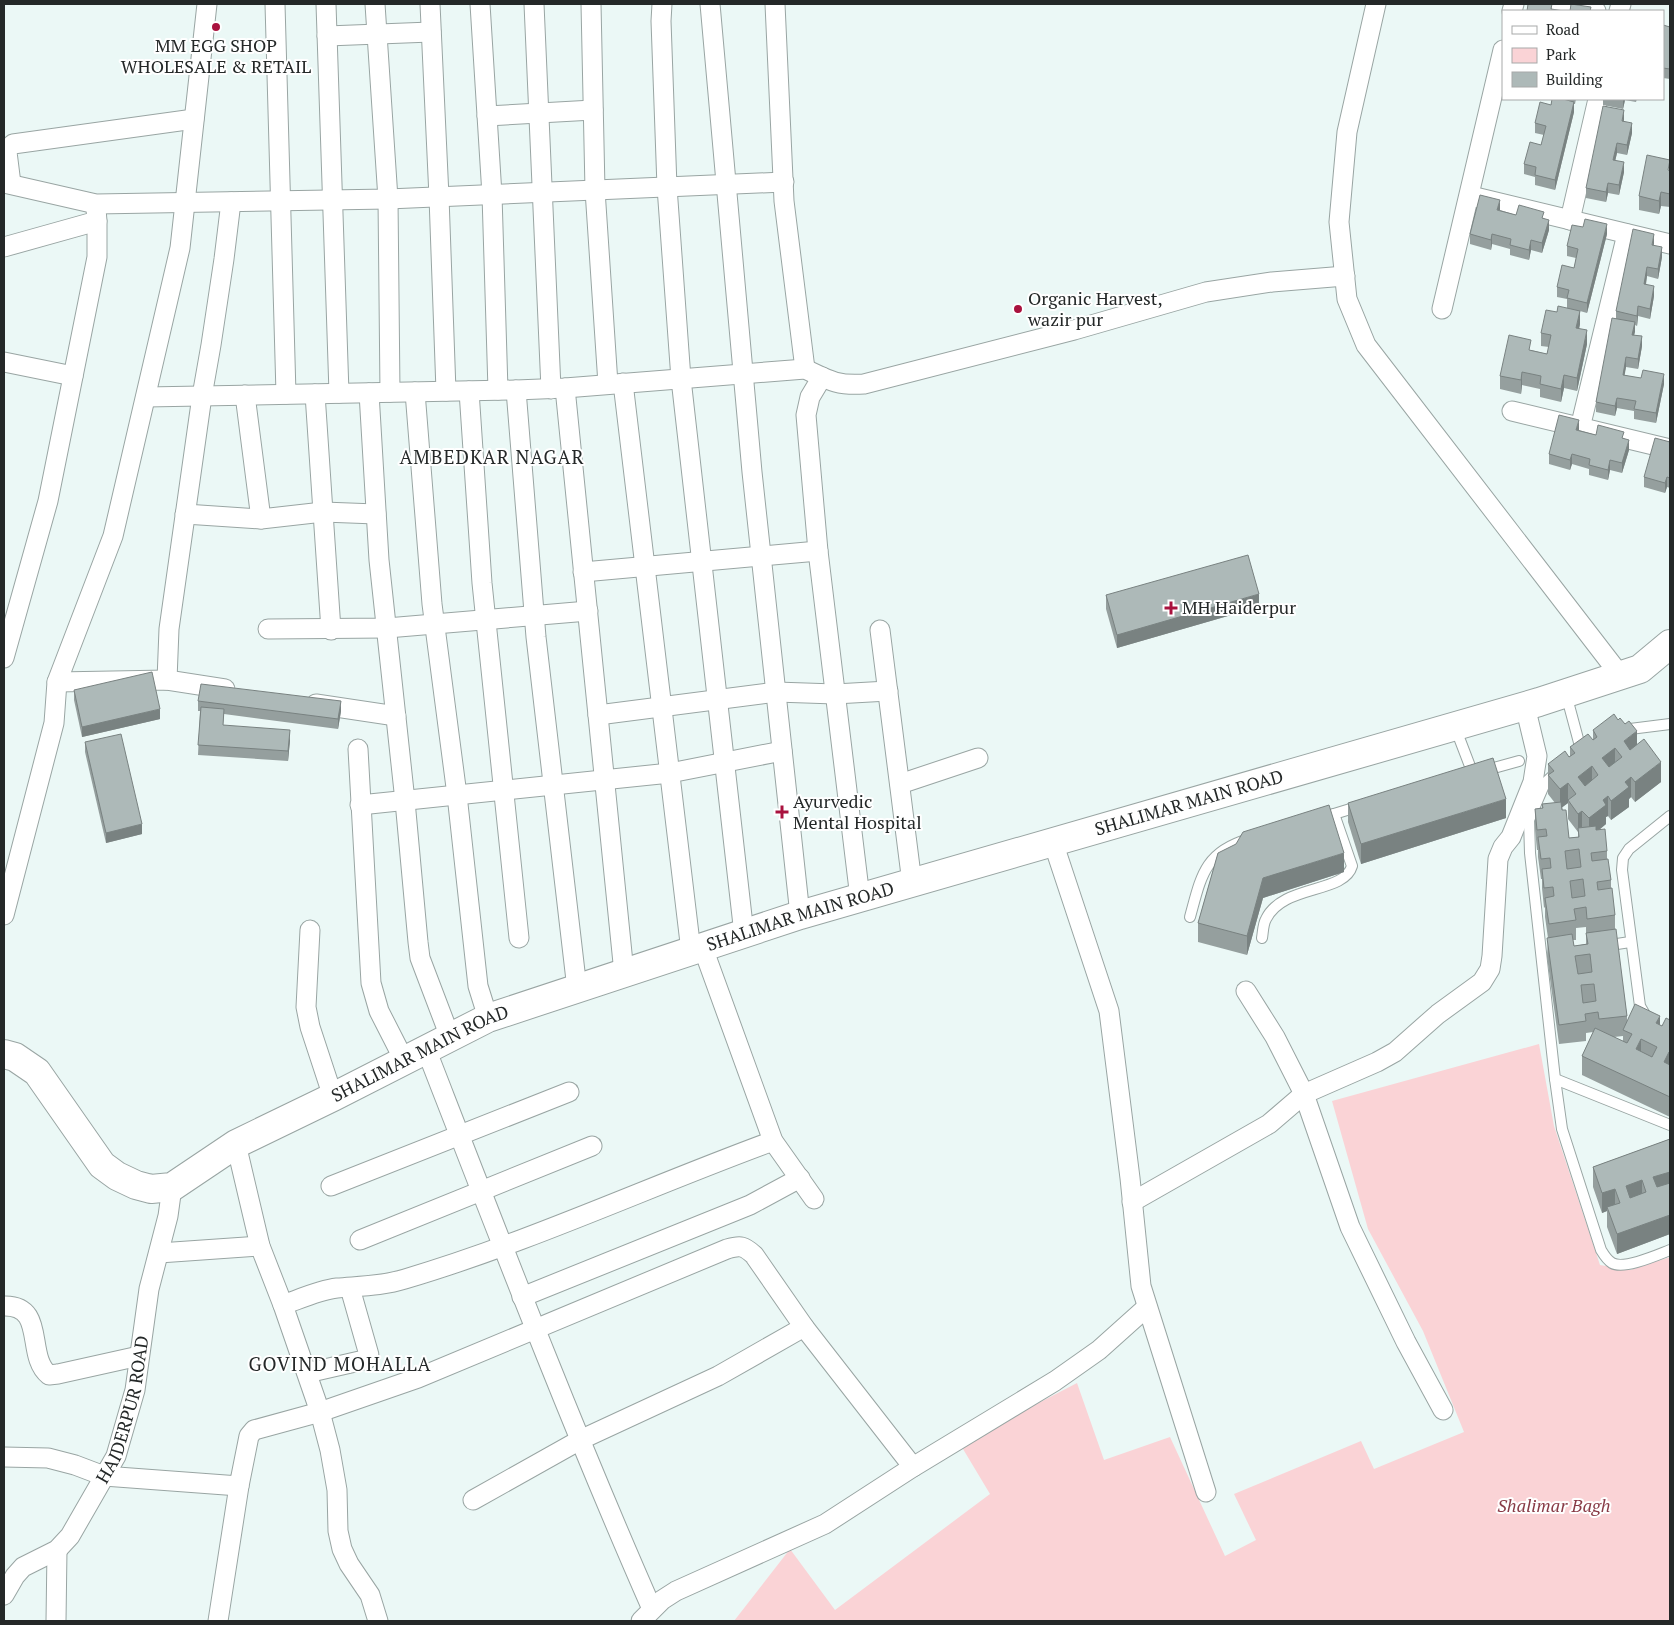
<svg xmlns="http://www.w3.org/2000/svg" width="1674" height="1625" font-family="'PT Serif',serif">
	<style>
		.green { fill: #fad3d6 }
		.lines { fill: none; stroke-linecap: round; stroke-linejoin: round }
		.lane-casing { stroke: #99a5a3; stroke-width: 12 }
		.street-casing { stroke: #99a5a3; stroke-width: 21 }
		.secondary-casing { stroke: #99a5a3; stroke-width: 30 }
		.lane { stroke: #fff; stroke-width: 10 }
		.street { stroke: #fff; stroke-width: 19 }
		.secondary { stroke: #fff; stroke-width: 28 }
		.wall { fill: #959f9e; fill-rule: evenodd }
		.shaded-wall { fill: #798281 }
		.building { fill: #adb9b8; stroke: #798281; fill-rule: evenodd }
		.poi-dot { fill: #a9123e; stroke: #fff; stroke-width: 2 }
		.labels { text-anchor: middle; stroke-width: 4; stroke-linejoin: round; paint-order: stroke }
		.poi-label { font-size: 18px; fill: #242828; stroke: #fff; text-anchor: start }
		.street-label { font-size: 18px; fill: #242828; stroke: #fff }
		.park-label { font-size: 18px; font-style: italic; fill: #883a46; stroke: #fff }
		.neighbourhood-label { font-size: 19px; letter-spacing: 1px; fill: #242828; stroke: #fff }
	</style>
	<rect width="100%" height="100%" fill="#ebf8f6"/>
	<polygon class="green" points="1539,1044 1554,1126 1600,1265 1630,1270 1670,1257 1670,1621 734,1621 790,1549 835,1610 990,1494 960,1444 1077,1383 1104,1460 1170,1437 1225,1556 1256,1540 1234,1494 1361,1441 1374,1469 1464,1432 1423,1331 1368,1229 1332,1101"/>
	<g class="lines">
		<g class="lane-casing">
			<g id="lane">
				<polyline points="1566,694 1581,750"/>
				<polyline points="1455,727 1473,774 1470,775"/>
				<polyline points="1622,730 1670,724"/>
				<polyline points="1483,771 1519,761"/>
				<path d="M1558,771L1545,783L1529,820L1530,853L1555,1079L1562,1129L1601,1250C1604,1255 1607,1260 1612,1263C1624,1270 1657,1255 1670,1250"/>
				<polyline points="1321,818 1360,806"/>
				<path d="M1190,917C1201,877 1204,852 1249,839"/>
				<path d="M1262,938C1263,932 1263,924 1266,919C1283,884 1344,894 1352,866L1334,814"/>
				<polyline points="1604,946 1630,942"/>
				<polyline points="1647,1018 1640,1006 1622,870 1623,858 1629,849 1670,816"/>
				<polyline points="1555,1079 1670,1125"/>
			</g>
		</g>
		<g class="street-casing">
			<g id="street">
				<polyline points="275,4 286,394"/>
				<polyline points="326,4 339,393"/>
				<polyline points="375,4 388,199 390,392"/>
				<polyline points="430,4 439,197 446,391"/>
				<polyline points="480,4 492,195 498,390"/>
				<polyline points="534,4 551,389"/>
				<polyline points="591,4 595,190 608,384"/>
				<polyline points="662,4 661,21 667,187 681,379 744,934"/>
				<polyline points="710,4 752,472 800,915"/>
				<polyline points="775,4 784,201 805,369"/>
				<polyline points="1376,4 1347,132 1339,222 1347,299 1366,345 1620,675"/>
				<polyline points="1560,4 1596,11"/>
				<polyline points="1512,11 1514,4"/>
				<polyline points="1619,11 1621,4"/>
				<polyline points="327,36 431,32"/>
				<polyline points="487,116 593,110"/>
				<polyline points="4,183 96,204 388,199 784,182"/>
				<polyline points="11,184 7,152 8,149 13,144 194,119"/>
				<polyline points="1475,197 1670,244"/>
				<polyline points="1570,220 1598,99"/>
				<polyline points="4,247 97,221 96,209"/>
				<polyline points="1442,309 1503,50"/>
				<polyline points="4,362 73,376"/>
				<polyline points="822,377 810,397 806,415 818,551 860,898"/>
				<polyline points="623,383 691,951"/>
				<polyline points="565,388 624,973"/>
				<polyline points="516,390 536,637 577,989"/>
				<polyline points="469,391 482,583 519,938"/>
				<polyline points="415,392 432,604 457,795 478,986 488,1018"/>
				<polyline points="369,393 379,560 405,801 418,942 420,958 450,1037"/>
				<polyline points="315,394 331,630"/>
				<polyline points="245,395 261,519"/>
				<path d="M146,397L516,390L565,388L805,369C828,380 837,386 864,384L1074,330L1206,292L1272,282L1345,276"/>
				<polyline points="1512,411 1670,449"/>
				<polyline points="1580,428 1627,234"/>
				<polyline points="185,514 261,519 323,512 376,514"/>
				<polyline points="583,572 818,551"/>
				<polyline points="268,629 387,628 588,611"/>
				<polyline points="880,630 912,883"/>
				<polyline points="4,658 48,501 97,257 97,221"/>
				<polyline points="167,680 169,629 202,396 211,345 224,259 231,202"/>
				<polyline points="57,682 167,680 225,689"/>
				<polyline points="316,704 396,716"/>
				<polyline points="598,715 776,692 835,694 888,691"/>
				<polyline points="358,749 371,983 379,1011 404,1060"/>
				<polyline points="900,784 978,758"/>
				<polyline points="360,805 670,773 782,751"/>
				<polyline points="1053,842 1109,1011 1130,1178 1141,1286 1206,1492"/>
				<polyline points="4,915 54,723 57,682 113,536 180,248 207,4"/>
				<polyline points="310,930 306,1007 310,1027 333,1097"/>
				<polyline points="703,948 773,1141 814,1199"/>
				<polyline points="1246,991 1275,1037 1304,1094 1350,1227 1406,1342 1443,1410"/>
				<path d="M426,1049C499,1237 571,1425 652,1609"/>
				<polyline points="236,1144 260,1246 283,1305 320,1412 330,1450 337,1490 338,1531 342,1549 349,1564 370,1595 378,1621"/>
				<polyline points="331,1186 569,1092"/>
				<polyline points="1132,1202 1269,1124 1304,1094 1377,1062 1395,1052 1438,1014 1482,982 1490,969 1492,956 1498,859 1503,847 1511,837 1533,782 1537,756 1525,706"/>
				<polyline points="360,1240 592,1146"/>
				<polyline points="159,1253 260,1246"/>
				<polyline points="522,1297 750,1205 800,1178"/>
				<path d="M283,1305C300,1299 319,1290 337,1288C360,1286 383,1286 405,1279C530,1242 650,1186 773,1141"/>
				<path d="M4,1306C47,1305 25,1356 49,1375L58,1374L139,1356"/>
				<polyline points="307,1373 364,1360 367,1359 369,1355 350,1288"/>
				<path d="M4,1457L48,1458L75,1465L104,1476L239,1486L249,1436L254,1430L320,1412L418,1378L727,1249C741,1245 744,1246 754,1255L804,1327L913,1467"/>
				<polyline points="473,1500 580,1440 718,1376 804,1327"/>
				<path id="s1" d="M4,1595L15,1576L23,1567L57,1550L70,1536L116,1456L135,1390L149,1289L168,1216L172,1187"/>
				<polyline points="56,1621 57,1550"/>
				<polyline points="218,1621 239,1486"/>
				<polyline points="641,1621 662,1600 676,1591 825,1524 913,1467 1055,1381 1099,1350 1147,1307"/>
			</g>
		</g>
		<g class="secondary-casing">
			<g id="secondary">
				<path id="s2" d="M4,1054L15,1057L37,1072L102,1165L117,1176L136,1185L151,1189L172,1187L236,1144L333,1097L488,1018L800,915L1539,702L1640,669L1670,644"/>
			</g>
		</g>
		<use href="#lane" class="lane"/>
		<use href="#street" class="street"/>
		<use href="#secondary" class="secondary"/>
	</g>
	<g class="wall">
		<polygon points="1663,25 1670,27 1670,79 1663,78"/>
		<polygon points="1552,99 1576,99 1575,104 1574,104 1574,112 1555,190 1535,185 1535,177 1524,174 1524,164 1541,145 1544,135 1535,133 1535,123 1551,105"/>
		<polygon points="1603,99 1637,99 1636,102 1625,100 1623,109 1603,105"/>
		<polygon points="1624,120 1624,122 1632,133 1627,155 1617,153 1615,161 1624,172 1619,195 1608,193 1606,202 1586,198 1586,188"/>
		<polygon points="1670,170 1670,207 1661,206 1659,214 1639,210 1639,196"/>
		<polygon points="1500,210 1516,215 1544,218 1549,230 1542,253 1531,250 1529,260 1510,255 1510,249 1492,244 1491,250 1470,244 1470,234"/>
		<polygon points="1607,234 1587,313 1580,311 1580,324 1579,329 1587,344 1577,391 1564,388 1561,402 1540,397 1540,389 1522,385 1521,394 1500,389 1500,376 1531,350 1547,354 1549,347 1541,346 1541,333 1557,312 1567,308 1567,299 1557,297 1557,287 1574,268 1576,258 1567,256 1567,246"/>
		<polygon points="1654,244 1654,245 1662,257 1658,279 1647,276 1646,285 1654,296 1650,319 1638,316 1637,326 1635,325 1634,335 1642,346 1638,369 1626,367 1624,375 1664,384 1656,423 1634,419 1634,411 1617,408 1615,416 1596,412 1596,402 1616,319 1616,311"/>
		<polygon points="1579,430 1596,435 1624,438 1629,450 1622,473 1610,470 1608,480 1589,475 1589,469 1572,464 1570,470 1549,464 1549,454"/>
		<polygon points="1670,442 1670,488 1667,487 1665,493 1644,487 1644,477"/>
		<polygon points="1106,595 1259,607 1117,648 1106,609"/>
		<polygon points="74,690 160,719 82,737 74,700"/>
		<polygon points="198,701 341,711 338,729 224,714 223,725 290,740 288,761 198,755 200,711 198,711"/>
		<path d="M1593,730L1637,745L1661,782L1635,802L1631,797L1629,799V807L1611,820L1608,816L1606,817V824L1599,830L1607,851V859L1611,880V888L1615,915V929L1627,1016V1023L1660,1025L1662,1026L1670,1020V1117L1582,1075V1056L1593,1032L1586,1033V1041L1559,1044L1547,957L1548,938L1545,917V907L1544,908L1542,888V879H1541L1538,857V850H1537L1535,829V809L1542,808V804L1555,803L1548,794V764L1570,756V747L1593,740ZM1568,803V819L1578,832V837L1569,838L1562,807ZM1586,927V944L1574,946L1573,940H1576V928ZM1623,1036V1041L1614,1037Z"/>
		<polygon points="85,742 142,834 106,843 85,752"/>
		<polygon points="1348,803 1506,818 1361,864 1348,822"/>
		<polygon points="1218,853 1344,872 1263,898 1247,955 1198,942 1198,923"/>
		<polygon points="1670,1139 1670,1234 1617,1254 1607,1227 1607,1211 1602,1213 1593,1187 1593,1167"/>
	</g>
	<g class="shaded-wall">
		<polygon points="1623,99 1625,99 1625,100 1623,109"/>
		<polygon points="1574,102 1574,112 1555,190 1555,180"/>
		<polygon points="1624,110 1624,120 1622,131 1622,121"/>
		<polygon points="1632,123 1632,133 1627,155 1627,145"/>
		<polygon points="1617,143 1617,153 1613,170 1613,160"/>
		<polygon points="1624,162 1624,172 1619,195 1619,185"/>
		<polygon points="1608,183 1608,193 1606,202 1606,192"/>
		<polygon points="1661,192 1661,206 1659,214 1659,201"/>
		<polygon points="1500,200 1500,210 1497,210"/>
		<polygon points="1549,220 1549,230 1542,253 1542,243"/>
		<polygon points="1607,224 1607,234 1587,313 1587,303"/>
		<polygon points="1492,234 1492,244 1491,250 1491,240"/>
		<polygon points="1654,234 1654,244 1652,255 1652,245"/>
		<polygon points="1531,240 1531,250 1529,260 1529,250"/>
		<polygon points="1662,247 1662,257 1658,279 1658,269"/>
		<polygon points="1647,267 1647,276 1644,294 1644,284"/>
		<polygon points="1654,286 1654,296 1650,319 1650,309"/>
		<polygon points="1638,306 1638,316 1637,326 1637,316"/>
		<polygon points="1580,311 1580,324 1576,342 1576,328"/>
		<polygon points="1635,322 1635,332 1632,344 1632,335"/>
		<polygon points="1587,330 1587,344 1577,391 1577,378"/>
		<polygon points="1642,336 1642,346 1638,369 1638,359"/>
		<polygon points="1626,357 1626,367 1623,385 1623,375"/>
		<polygon points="1522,372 1522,385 1521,394 1521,380"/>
		<polygon points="1664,374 1664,384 1656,423 1656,413"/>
		<polygon points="1564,375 1564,388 1561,402 1561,389"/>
		<polygon points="1617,398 1617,408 1615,416 1615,406"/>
		<polygon points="1579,420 1579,430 1576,430"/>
		<polygon points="1629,440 1629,450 1622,473 1622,463"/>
		<polygon points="1572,454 1572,464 1570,470 1570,460"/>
		<polygon points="1610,460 1610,470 1608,480 1608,470"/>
		<polygon points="1667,477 1667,487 1665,493 1665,483"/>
		<polygon points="1259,594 1259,607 1117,648 1117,635"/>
		<polygon points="341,701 341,711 338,729 338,719"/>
		<polygon points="160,709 160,719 82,737 82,727"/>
		<polygon points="290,730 290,740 288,761 288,751"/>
		<polygon points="1637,731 1637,750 1624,760 1624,741"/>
		<polygon points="1615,748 1615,767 1602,777 1602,758"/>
		<polygon points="1661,762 1661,782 1635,802 1635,782"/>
		<polygon points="1592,766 1592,786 1578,796 1578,777"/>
		<polygon points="1631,777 1631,797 1629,799 1629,807 1611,820 1611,801 1625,782"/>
		<polygon points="1568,783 1568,803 1560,809 1560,789"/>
		<polygon points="1608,796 1608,816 1606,817 1606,824 1589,838 1589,818 1603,800"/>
		<polygon points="1506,799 1506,818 1361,864 1361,844"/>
		<polygon points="1582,811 1582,830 1578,833 1578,814"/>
		<polygon points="142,824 142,834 106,843 106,833"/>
		<polygon points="1344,853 1344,872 1263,898 1247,955 1247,936 1263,878"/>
		<polygon points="1660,1016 1660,1035 1656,1023"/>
		<polygon points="1641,1039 1641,1059 1636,1049"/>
		<polygon points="1669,1052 1669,1072 1664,1062"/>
		<polygon points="1670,1172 1670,1191 1653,1196 1653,1177"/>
		<polygon points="1642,1180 1642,1199 1626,1205 1626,1186"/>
		<polygon points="1615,1189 1615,1208 1607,1207 1607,1211 1602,1213 1602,1193"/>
		<polygon points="1670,1215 1670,1234 1617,1254 1617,1234"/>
	</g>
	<g class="building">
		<polygon points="1528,4 1552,4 1551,9 1564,11 1527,11"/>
		<polygon points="1571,4 1591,7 1590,11 1570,11"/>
		<polygon points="1663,25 1670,27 1670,69 1663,68"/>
		<polygon points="1552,99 1563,99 1574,102 1555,180 1535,175 1536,167 1524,164 1530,142 1541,145 1546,126 1535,123 1540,102 1551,105"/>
		<polygon points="1603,106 1624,110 1622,121 1632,123 1627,145 1617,143 1613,160 1624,162 1619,185 1608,183 1606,192 1586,188"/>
		<polygon points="1647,155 1670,160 1668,170 1670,171 1670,194 1661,192 1659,201 1639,196"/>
		<polygon points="1480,195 1500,200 1497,210 1516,215 1519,205 1544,212 1542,218 1549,220 1542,243 1531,240 1529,250 1510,245 1511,239 1492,234 1491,240 1470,234"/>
		<polygon points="1585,219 1607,224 1587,303 1567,298 1569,290 1557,287 1562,265 1574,268 1578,249 1567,246 1572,225 1583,227"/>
		<polygon points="1633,229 1654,234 1652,245 1662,247 1658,269 1647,267 1644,284 1654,286 1650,309 1638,306 1637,316 1616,311"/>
		<polygon points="1558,306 1580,311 1576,328 1587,330 1577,378 1564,375 1561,389 1540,384 1541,376 1522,372 1521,380 1500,376 1509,335 1531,340 1529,350 1547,354 1551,335 1541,333 1546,310 1557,312"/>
		<polygon points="1612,318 1635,322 1632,335 1642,336 1638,359 1626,357 1623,375 1641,378 1643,370 1664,374 1656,413 1634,409 1636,401 1617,398 1615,406 1596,402"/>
		<polygon points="1559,415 1579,420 1576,430 1596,435 1598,425 1624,432 1622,438 1629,440 1622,463 1610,460 1608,470 1589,465 1590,459 1572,454 1570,460 1549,454"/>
		<polygon points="1655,438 1670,442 1670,478 1667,477 1665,483 1644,477"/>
		<polygon points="1248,555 1259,594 1117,635 1106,595"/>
		<polygon points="152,672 160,709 82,727 74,690"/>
		<polygon points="201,684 341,701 338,719 198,701"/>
		<polygon points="201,707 224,709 223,725 290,730 288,751 198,745"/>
		<path d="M1614,714L1618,720L1620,718L1625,724L1629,721L1637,731L1624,741L1630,750L1644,739L1661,762L1635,782L1631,777L1625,782L1629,787L1611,801L1608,796L1603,800L1606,805L1589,818L1582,811L1578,814L1568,800L1576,794L1568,783L1560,789L1548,775L1554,771L1548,764L1565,751L1569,757L1575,753L1570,747L1588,734L1593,740L1597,737L1593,730ZM1615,748L1622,757L1609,767L1602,758ZM1592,766L1598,775L1585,786L1578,777Z"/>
		<polygon points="121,734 142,824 106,833 85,742"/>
		<polygon points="1493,758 1506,799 1361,844 1348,803"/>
		<path d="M1561,802L1562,810H1566L1569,838L1579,837L1578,828L1596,826V830L1605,829L1607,851L1591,853L1592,861L1608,859L1611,880L1597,882L1598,890L1612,888L1615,915L1587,919L1586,907L1574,909L1576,920L1549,924L1545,898L1554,896L1553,887L1544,888L1542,869L1551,868L1550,858L1541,859L1538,837L1547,836L1546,829L1537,830L1535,809L1543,808L1542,804ZM1579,849L1581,867L1567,869L1565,851ZM1583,879L1585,896L1572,898L1570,881Z"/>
		<polygon points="1329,805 1344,853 1263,878 1247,936 1198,923 1218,853 1236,844 1243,832"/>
		<path d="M1616,929L1627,1016L1599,1019L1598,1012L1585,1014L1586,1021L1559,1025L1547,938L1572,934L1574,946L1588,944L1586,933ZM1590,954L1592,972L1578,974L1575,956ZM1594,984L1596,1001L1583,1003L1581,985Z"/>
		<path d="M1635,1004L1660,1016L1656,1023L1662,1026L1666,1018L1670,1020V1053L1669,1052L1664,1062L1670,1065V1097L1582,1056L1595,1028L1627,1043L1632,1034L1623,1030ZM1641,1039L1657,1047L1652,1057L1636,1049Z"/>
		<path d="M1670,1139V1173V1172L1653,1177L1657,1187L1670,1183V1215L1617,1234L1607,1207L1620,1203L1615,1189L1602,1193L1593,1167ZM1642,1180L1646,1192L1630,1198L1626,1186Z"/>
	</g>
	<g class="poi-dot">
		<circle cx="216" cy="27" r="5"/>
		<circle cx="1018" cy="309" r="5"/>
		<path d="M1168.5 600.5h5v5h5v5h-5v5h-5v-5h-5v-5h5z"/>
		<path d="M779.5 804.5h5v5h5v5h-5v5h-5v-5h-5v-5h5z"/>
	</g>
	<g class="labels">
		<g class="poi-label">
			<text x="216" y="52" text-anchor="middle">MM EGG SHOP<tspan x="216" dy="21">WHOLESALE &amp; RETAIL</tspan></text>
			<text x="1028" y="305">Organic Harvest,<tspan x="1028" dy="21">wazir pur</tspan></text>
			<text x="1182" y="614">MH Haiderpur</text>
			<text x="793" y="808">Ayurvedic<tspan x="793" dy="21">Mental Hospital</tspan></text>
		</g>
		<g class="street-label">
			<text dy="6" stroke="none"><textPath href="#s2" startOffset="1320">SHALIMAR MAIN ROAD</textPath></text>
			<text dy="6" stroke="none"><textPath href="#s2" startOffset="915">SHALIMAR MAIN ROAD</textPath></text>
			<text dy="6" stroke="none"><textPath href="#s2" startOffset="510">SHALIMAR MAIN ROAD</textPath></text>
			<text dy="6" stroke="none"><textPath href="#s1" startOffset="230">HAIDERPUR ROAD</textPath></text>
		</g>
		<g class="park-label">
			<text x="1554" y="1512">Shalimar Bagh</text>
		</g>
		<g class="neighbourhood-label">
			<text x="492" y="464">AMBEDKAR NAGAR</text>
			<text x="340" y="1371">GOVIND MOHALLA</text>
		</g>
	</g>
	<rect width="1674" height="1625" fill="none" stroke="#242828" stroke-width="10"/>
	<rect x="1502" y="10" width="162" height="90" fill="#ffffff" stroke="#a7a9a9"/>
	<rect x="1512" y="26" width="25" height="8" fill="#ffffff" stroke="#a7a9a9"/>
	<text x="1546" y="35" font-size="15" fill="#242828">Road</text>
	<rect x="1512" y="48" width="25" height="15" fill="#fad3d6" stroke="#a7a9a9"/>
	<text x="1546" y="60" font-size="15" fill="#242828">Park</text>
	<rect x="1512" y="72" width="25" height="15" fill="#adb9b8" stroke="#a7a9a9"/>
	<text x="1546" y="85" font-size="15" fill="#242828">Building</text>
</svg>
